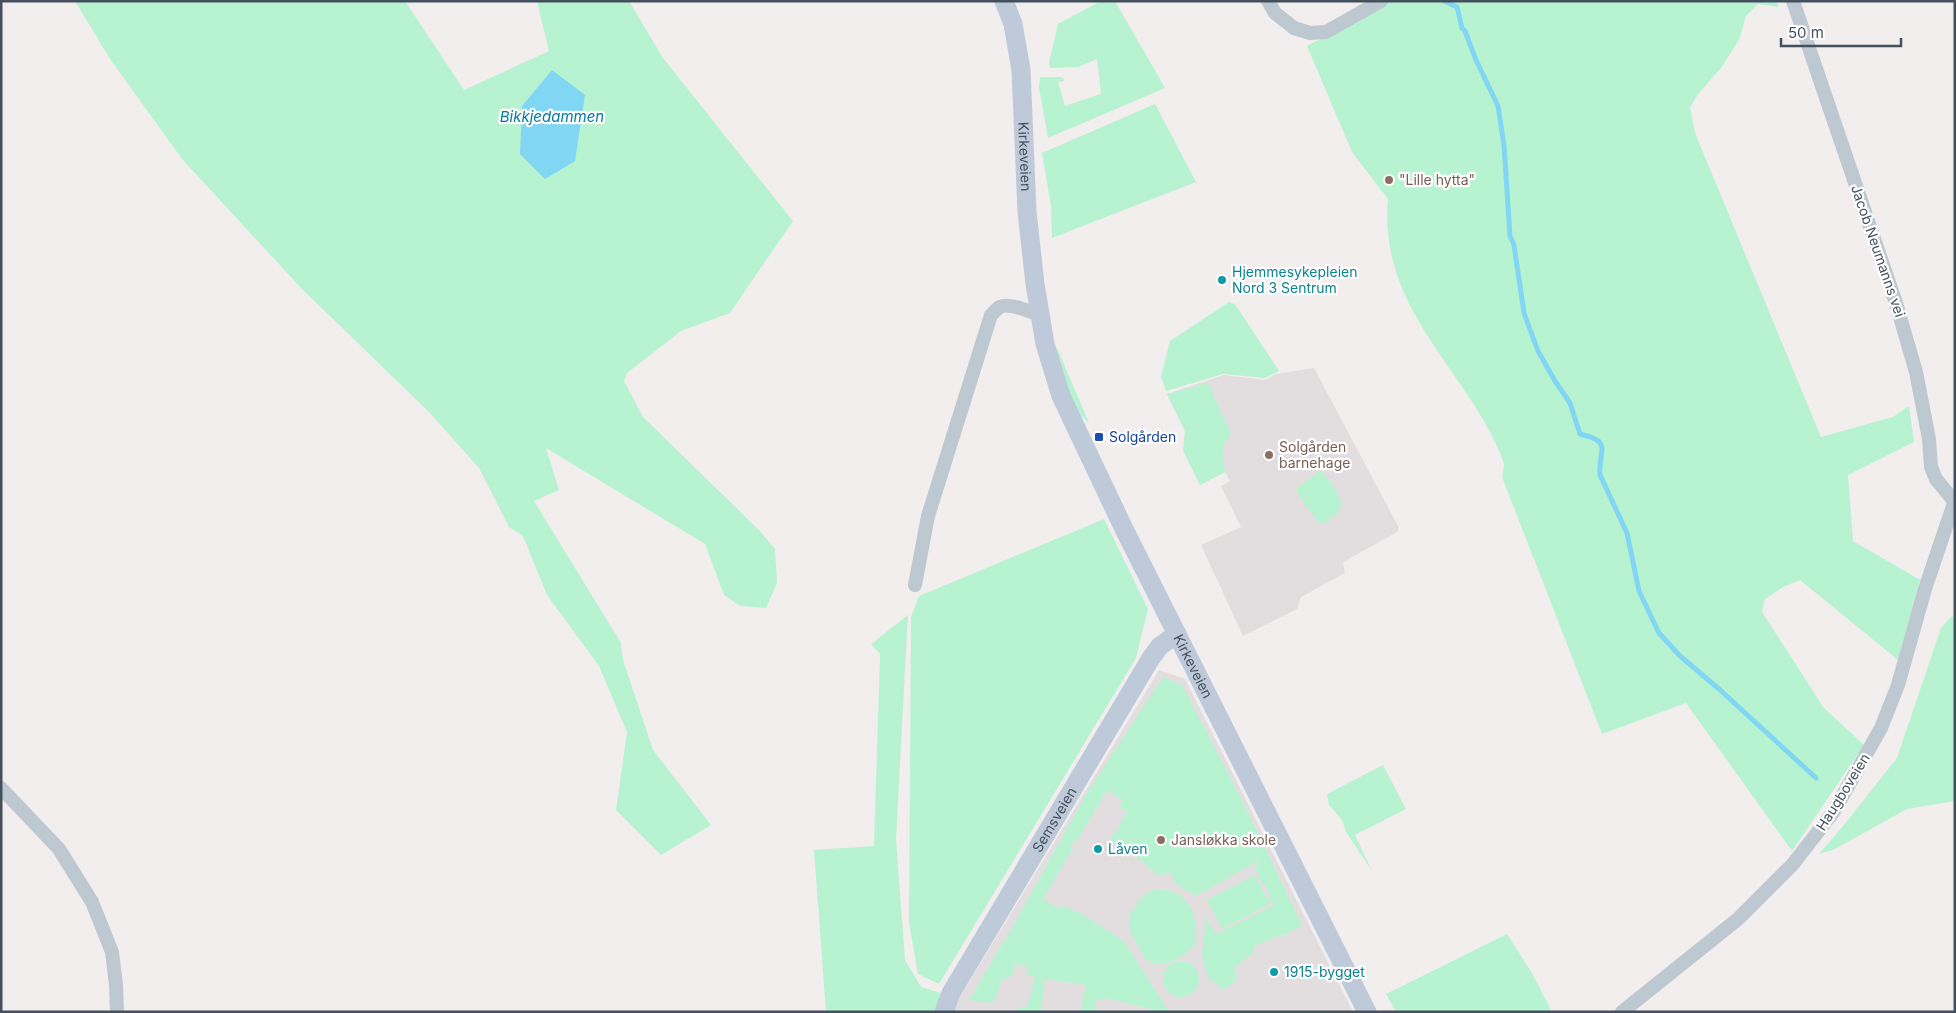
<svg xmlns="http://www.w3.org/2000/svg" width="1956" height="1013" font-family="Inter,sans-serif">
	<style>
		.education { fill: #e2dedf }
		.green { fill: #b8f3d1 }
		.water { fill: #81d7f3 }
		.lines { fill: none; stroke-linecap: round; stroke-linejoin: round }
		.stream { stroke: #81d7f3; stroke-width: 5 }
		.street { stroke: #bdc8d1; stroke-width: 14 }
		.secondary { stroke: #becad9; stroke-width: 19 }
		.education-dot { fill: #8d6e63; stroke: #fff; stroke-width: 2 }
		.culture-dot { fill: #0f9aa8; stroke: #fff; stroke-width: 2 }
		.transit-dot { fill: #1a4fb4; stroke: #fff; stroke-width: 2 }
		.labels { text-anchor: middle; stroke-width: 4.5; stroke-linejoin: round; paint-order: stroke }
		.street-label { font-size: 14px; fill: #44505d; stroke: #fff }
		.education-label { font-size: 14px; fill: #785e54; stroke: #fff; text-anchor: start }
		.culture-label { font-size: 14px; fill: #0d838f; stroke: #fff; text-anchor: start }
		.transit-label { font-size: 14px; fill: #164399; stroke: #fff; text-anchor: start }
		.water-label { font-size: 15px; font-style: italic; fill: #027ba4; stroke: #fff }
	</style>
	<rect width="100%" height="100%" fill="#f1eeed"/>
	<g class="education">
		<polygon points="1314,368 1399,528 1397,532 1343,562 1345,573 1301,597 1297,609 1243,636 1201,545 1241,527 1221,486 1230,481 1225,472 1200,485 1183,450 1185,431 1167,394 1224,375 1265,380 1276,374"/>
		<polygon points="1159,670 1185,679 1353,1012 951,1012"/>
	</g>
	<g class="green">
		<polygon points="75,1 405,1 464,90 549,51 537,1 629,1 663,58 793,221 730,313 681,331 627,373 624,381 643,417 760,531 775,549 777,583 766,608 740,606 724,595 705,544 546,448 559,490 534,501 621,643 623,660 653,750 711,825 661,855 616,810 627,732 599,666 547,595 523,536 509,527 479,468 429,412 302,289 182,159 110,59"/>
		<polygon points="1101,1 1115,1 1165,88 1048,138 1039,87 1040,77 1062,77 1064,79 1064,81 1058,82 1065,106 1101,94 1097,59 1078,67 1050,68 1049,63 1058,24"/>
		<path d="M1390,1H1777L1779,7L1758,4L1746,16L1739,40L1721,68L1699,93L1690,107L1695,133L1821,437L1893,417L1909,406L1914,442L1848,475L1853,541L1920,580L1898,660L1800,580L1783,587L1765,599L1762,612L1824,708L1864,745L1792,851L1686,703L1602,734L1502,477C1503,473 1504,469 1504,465C1502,454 1494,441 1489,430C1464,384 1427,343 1405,295C1391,264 1385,232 1388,199L1352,152L1307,46Z"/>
		<polygon points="1155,104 1196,182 1052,238 1051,206 1042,153"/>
		<polygon points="1229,302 1235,304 1279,371 1265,378 1223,374 1166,391 1161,377 1170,341"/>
		<polygon points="1052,343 1058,350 1089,423 1077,412 1066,389"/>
		<polygon points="1208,383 1231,434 1223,447 1225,472 1200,485 1183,450 1185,431 1167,394"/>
		<path d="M1321,470C1338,493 1356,509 1320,524L1305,505L1296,489Z"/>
		<polygon points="1104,519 1148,609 1136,658 939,984 918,974 909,923 911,617 919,596"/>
		<polygon points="908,615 896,839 905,960 921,987 944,994 934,1012 826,1012 814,850 874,846 880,654 871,644"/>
		<polygon points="1952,616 1955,619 1955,801 1907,809 1833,850 1819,854 1843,826 1897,758 1941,628"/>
		<path d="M1163,677L1182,685L1242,800L1302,925C1286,937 1270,937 1255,946L1253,953L1234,968L1237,980L1224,990L1208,977L1202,955L1206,918L1215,932L1221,933L1224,930L1273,906L1269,896L1270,895L1265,883L1262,884L1255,867L1259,864L1258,861L1196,896L1176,884L1170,872L1161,875L1156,874L1143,862L1110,841L1127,812L1119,807L1123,800L1107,790L1077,841L1075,840L1070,847L1073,848L1043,899L1057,908L1064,906L1082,914L1124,941L1169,1012H1151V1009L1106,998L1105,1000L1097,999L1094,1012H1081L1086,985L1045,979L1041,1012H1018L1019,1006L1027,1008L1035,977L1026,974L1028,967L1015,964L1012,976L1002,979L995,1000L989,1003L969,1000L1012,928L1087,793Z"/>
		<polygon points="1383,765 1406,809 1355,835 1372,871 1346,832 1342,820 1329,805 1327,794"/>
		<polygon points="1255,875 1270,904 1222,929 1207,900"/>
		<path d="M1155,889C1188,888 1199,914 1196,943C1185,957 1162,972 1146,959C1141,955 1141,950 1138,945C1135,940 1130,934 1129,928C1127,912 1141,894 1155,889Z"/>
		<polygon points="1507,934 1532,973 1552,1012 1396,1012 1386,994"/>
		<circle cx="1181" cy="979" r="18"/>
	</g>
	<polygon class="water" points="552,70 585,95 575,161 545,179 520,154 522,106"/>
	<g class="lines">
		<path class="stream" d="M1444,1L1457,7L1462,28L1465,31L1476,60L1498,106L1504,145L1510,236L1514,245L1524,313L1538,351L1555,381L1570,403L1580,434C1614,442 1598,449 1600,475L1627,533L1639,591L1659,633L1680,656L1719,689L1816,778"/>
		<g class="street">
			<polyline points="1268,1 1275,13 1294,28 1310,33 1326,32 1381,1"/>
			<polyline points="1793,1 1896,303 1916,372 1929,439 1931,467 1936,479 1954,501"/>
			<path d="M915,585L928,516L991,315C994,313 997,308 1000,307C1009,302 1029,312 1039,314"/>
			<polyline points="1,788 59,849 92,902 112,952 116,985 117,1012"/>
			<polyline points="1622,1012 1738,919 1793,864 1834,811 1881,728 1898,685 1925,589 1955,500"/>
		</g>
		<g class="secondary">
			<path id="s1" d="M1004,1L1013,24L1021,70L1027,212L1035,284L1045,344L1061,396L1124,529L1367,1012"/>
			<path id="s2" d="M944,1012L951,993L1151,658L1160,646L1177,634"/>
		</g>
	</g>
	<g class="education-dot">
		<circle cx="1389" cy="180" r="5"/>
		<circle cx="1269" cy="455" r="5"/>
		<circle cx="1161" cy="840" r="5"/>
	</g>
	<g class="culture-dot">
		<circle cx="1222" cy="280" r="5"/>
		<circle cx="1098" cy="849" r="5"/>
		<circle cx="1274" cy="972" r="5"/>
	</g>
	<rect class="transit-dot" x="1094" y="432" width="10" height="10" rx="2.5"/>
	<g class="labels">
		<g class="street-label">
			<text dy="5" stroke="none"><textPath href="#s1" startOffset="158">Kirkeveien</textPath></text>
			<text transform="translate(1878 251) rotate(71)" y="5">Jacob Neumanns vei</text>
			<text dy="5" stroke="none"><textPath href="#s1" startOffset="702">Kirkeveien</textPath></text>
			<text transform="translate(1843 792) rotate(-58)" y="5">Haugboveien</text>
			<text dy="5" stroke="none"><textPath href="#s2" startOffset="222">Semsveien</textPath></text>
		</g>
		<g class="education-label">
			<text x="1399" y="185">"Lille hytta"</text>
			<text x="1279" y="452">Solgården<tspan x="1279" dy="16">barnehage</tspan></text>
			<text x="1171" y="845">Jansløkka skole</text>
		</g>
		<g class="culture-label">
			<text x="1232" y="277">Hjemmesykepleien<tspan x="1232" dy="16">Nord 3 Sentrum</tspan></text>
			<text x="1108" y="854">Låven</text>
			<text x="1284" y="977">1915-bygget</text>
		</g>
		<g class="transit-label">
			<text x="1109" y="442">Solgården</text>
		</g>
		<g class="water-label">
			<text x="552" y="122">Bikkjedammen</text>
		</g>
	</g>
	<rect width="1956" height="1013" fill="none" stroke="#44505d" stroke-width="5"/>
	<path d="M1781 38v8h120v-8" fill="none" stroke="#44505d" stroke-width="2.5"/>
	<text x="1788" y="38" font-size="15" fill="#44505d" stroke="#ffffff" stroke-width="4" paint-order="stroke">50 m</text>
</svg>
